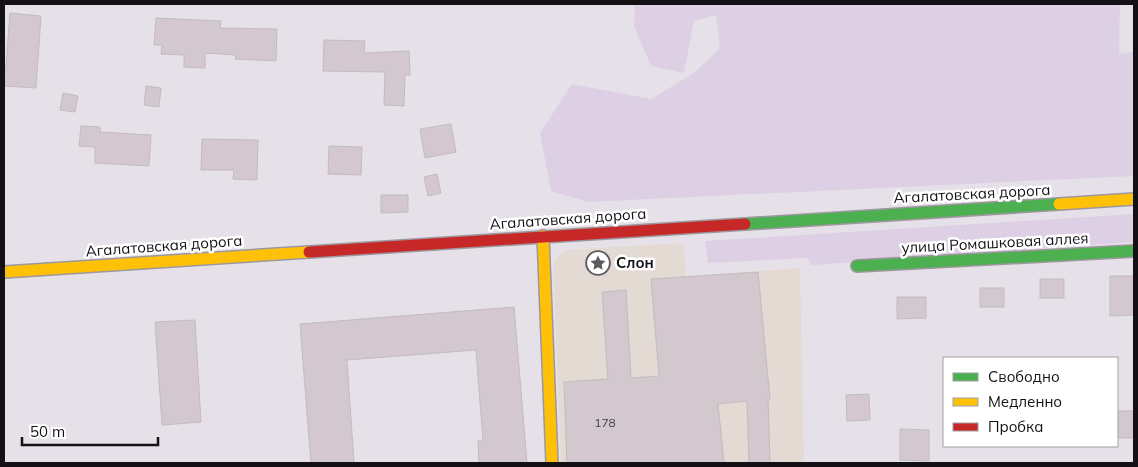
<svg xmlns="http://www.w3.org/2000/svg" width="1138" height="467" font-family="Mulish,sans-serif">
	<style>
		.commercial { fill: #e3dad3 }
		.industrial { fill: #e4d9d3 }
		.green { fill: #ded0e4 }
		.building { fill: #d3c8ce; stroke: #c2bbc0 }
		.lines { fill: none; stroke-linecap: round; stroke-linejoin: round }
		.fast-casing { stroke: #9d989e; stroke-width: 14 }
		.slow-casing { stroke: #9d989e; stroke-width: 14 }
		.jam-casing { stroke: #9d989e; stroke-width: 14 }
		.fast { stroke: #4caf50; stroke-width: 11 }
		.slow { stroke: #ffc107; stroke-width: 11 }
		.jam { stroke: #c62828; stroke-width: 11 }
		.labels { text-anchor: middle; stroke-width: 5; stroke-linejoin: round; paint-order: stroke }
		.number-label { font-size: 12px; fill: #464146 }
		.street-label { font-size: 15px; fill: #141116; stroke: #fff }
		.poi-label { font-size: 15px; font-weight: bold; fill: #141116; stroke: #fff; text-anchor: start }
	</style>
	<rect width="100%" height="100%" fill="#e6e0e8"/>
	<polygon class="commercial" points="683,243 703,463 561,463 553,264 564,250"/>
	<polygon class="industrial" points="800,268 804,463 703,463 686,277"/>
	<g class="green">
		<polygon points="635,4 1120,4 1119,54 1134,52 1134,176 588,202 551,191 540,133 572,84 651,99 694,73 720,48 716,15 694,21 684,73 651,66 634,26"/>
		<polygon points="1134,214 1134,242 812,265 807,258 708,263 705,241"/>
	</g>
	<g class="building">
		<polygon points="10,13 41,16 36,88 4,86 4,65 6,66"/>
		<polygon points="156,18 221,21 220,28 277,29 276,61 235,59 236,55 205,53 205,68 184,67 184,55 161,54 162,45 154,45"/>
		<polygon points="324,40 365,41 364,53 409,51 410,75 405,75 404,106 384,105 385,72 323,71"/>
		<polygon points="146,86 161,88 159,107 144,105"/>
		<polygon points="63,93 78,96 75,112 60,110"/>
		<polygon points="451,124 456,152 425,158 420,129"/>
		<polygon points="81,126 100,127 100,132 151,135 149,166 95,163 95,147 79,146"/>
		<polygon points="202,139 258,140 257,180 233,179 234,170 201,170"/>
		<polygon points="329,146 362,147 361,175 328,174"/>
		<polygon points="437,174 441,193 428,196 424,177"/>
		<polygon points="381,195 408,195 408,212 381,213"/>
		<polygon points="758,272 770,399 768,399 770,463 749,463 747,401 718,404 724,463 567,463 564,382 608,379 602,292 626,290 631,378 659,376 651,279"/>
		<polygon points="1110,276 1134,276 1134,315 1110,316"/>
		<rect x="1040" y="279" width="24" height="19"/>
		<rect x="980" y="288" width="24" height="19"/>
		<polygon points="897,297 926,297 926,318 897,319"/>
		<polygon points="514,307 527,463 479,463 478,441 483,441 476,350 347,360 354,463 311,463 300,324"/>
		<polygon points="195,320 201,422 162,425 155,322"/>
		<polygon points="869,394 870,420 847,421 846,395"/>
		<rect x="1117" y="411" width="17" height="27"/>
		<polygon points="900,429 929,430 929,461 900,460"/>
	</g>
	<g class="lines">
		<g class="fast-casing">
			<g id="fast">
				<polyline points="745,224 1059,204"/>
				<polyline points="857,266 1134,251"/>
			</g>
		</g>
		<g class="slow-casing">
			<g id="slow">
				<polyline points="1059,204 1134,199"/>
				<polyline points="543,236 552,463"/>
				<polyline points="4,272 309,252"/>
			</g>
		</g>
		<g class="jam-casing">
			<polyline id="jam" points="309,252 745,224"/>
		</g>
		<use href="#fast" class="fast"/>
		<use href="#slow" class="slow"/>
		<use href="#jam" class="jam"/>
	</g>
	<defs>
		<g id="sight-ring" transform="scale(1.25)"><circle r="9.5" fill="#fff" stroke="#5e5960" stroke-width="1.5"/><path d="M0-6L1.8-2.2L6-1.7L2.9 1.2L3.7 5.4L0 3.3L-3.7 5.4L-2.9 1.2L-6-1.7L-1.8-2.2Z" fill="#5e5960"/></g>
	</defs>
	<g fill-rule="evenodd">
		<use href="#sight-ring" x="598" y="263"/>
	</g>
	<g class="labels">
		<g class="number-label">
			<text x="605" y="427">178</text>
		</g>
		<g class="street-label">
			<text transform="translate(972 194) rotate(-3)" y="5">Агалатовская дорога</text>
			<text transform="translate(568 219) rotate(-4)" y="5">Агалатовская дорога</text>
			<text transform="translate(995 243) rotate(-3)" y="5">улица Ромашковая аллея</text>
			<text transform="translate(164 246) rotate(-4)" y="5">Агалатовская дорога</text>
		</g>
		<g class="poi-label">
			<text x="616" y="268">Слон</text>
		</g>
	</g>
	<rect width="1138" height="467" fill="none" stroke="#141116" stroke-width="10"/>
	<rect x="943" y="357" width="175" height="90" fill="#ffffff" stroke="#a1a0a2"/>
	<rect x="953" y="373" width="25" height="8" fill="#4caf50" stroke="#a1a0a2"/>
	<text x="988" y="382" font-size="15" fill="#141116">Свободно</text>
	<rect x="953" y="398" width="25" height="8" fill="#ffc107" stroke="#a1a0a2"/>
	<text x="988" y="407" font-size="15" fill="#141116">Медленно</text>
	<rect x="953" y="423" width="25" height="8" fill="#c62828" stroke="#a1a0a2"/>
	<text x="988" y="432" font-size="15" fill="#141116">Пробка</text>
	<path d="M22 437v8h136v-8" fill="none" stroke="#141116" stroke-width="2.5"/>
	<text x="30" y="437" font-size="15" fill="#141116" stroke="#ffffff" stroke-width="4" paint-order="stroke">50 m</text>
</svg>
